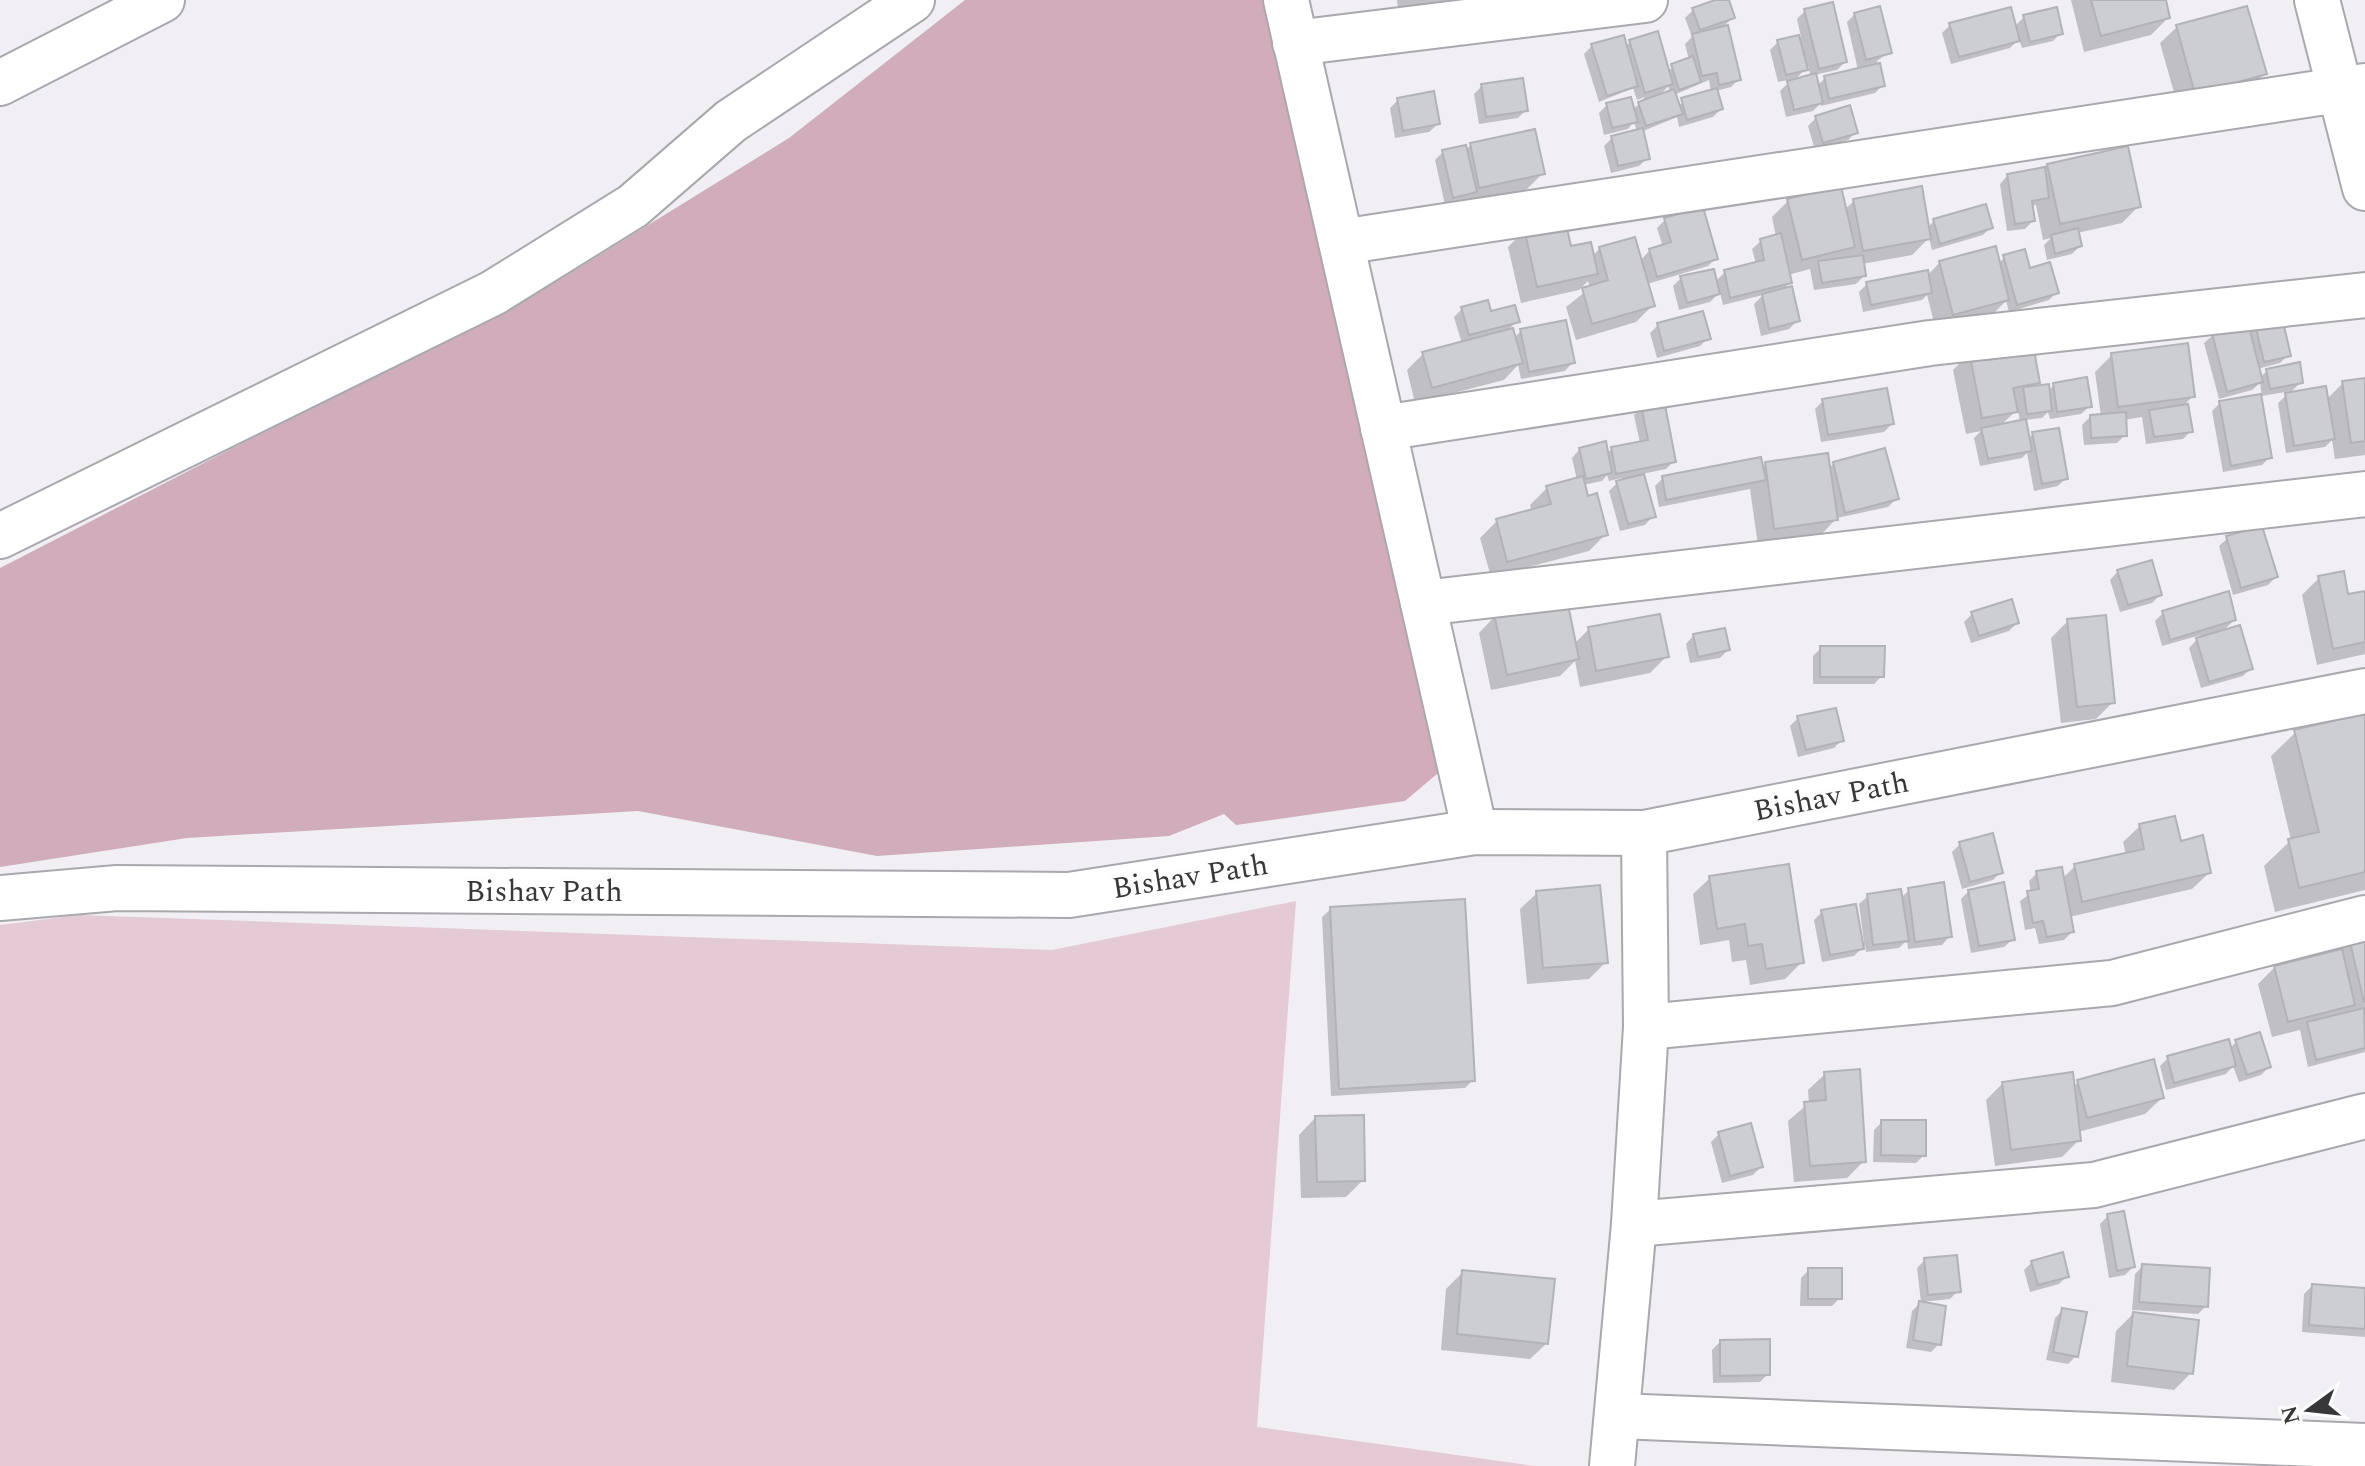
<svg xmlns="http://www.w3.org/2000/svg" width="2365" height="1466" font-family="Spectral,serif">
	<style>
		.green { fill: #e3cad4 }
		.forest { fill: #d1adbc }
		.shadow { fill: #0003; fill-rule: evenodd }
		.building { fill: #ccced2; stroke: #b2b3b7; stroke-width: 2 }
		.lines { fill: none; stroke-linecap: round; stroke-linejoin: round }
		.minor-casing { stroke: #a9a8ad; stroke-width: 48 }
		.minor { stroke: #fff; stroke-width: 44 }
		.labels { text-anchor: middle; stroke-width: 8; stroke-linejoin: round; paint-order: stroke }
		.street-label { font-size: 30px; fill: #373638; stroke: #fefdfe }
	</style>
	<rect width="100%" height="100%" fill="#f1eff4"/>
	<polygon class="green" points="1296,901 1257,1427 1534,1466 0,1466 0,925 79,915 1052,950"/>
	<polygon class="forest" points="965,0 1262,0 1447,753 1437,774 1405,801 1236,825 1224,814 1169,836 877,856 638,811 187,838 0,867 0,568 559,280 789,138"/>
	<g class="shadow">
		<polygon points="1397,0 1451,0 1398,9"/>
		<path d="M1721,0H1727L1733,17L1721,29L1739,79L1731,87L1716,91L1721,109L1713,117L1679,127L1677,117L1641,132L1648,158L1639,166L1611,173L1604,146L1612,138L1637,132L1634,122L1628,129L1604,135L1599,113L1607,105L1633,110L1645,97L1637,100L1633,88L1599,102L1584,54L1592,46L1625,47L1630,42L1667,71L1689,60L1685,44L1692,37L1685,18L1693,10ZM1709,80L1711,91L1678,105L1674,95ZM1668,86L1670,93L1657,97L1665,90Z"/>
		<polygon points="2071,0 2164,0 2168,18 2151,35 2084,52"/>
		<path d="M1805,11L1845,62L1837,70L1814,75L1817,86L1825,78L1858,70L1847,22L1855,14L1889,52L1877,61L1883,85L1875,93L1821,106V103L1813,111L1786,117L1780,91L1792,79L1778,82L1770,50L1778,42L1801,37L1797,19ZM1808,66L1811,77L1794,81Z"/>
		<polygon points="2024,17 2061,33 2053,41 2022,48 2019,39 2010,48 1951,64 1942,33 1950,25 2014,27"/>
		<polygon points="2177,27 2264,74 2247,91 2179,110 2160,43"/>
		<polygon points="1482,86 1526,110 1518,118 1479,124 1474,94"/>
		<polygon points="1398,100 1438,124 1429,132 1395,138 1390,108"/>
		<polygon points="1816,118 1856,132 1848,140 1815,150 1808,126"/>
		<polygon points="1471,145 1543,173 1526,190 1445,205 1435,160 1443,152 1465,150"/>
		<polygon points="2048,165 2139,206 2122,223 2077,233 2080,246 2072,254 2047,260 2044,245 2051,238 2043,240 2036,205 2031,206 2033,221 2025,229 2007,231 2000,184 2008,175"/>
		<polygon points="1788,201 1844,210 1854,201 1927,228 1934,221 1991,227 1983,235 1932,250 1929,238 1912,255 1862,264 1864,276 1856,284 1814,290 1810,269 1788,275 1790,283 1781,291 1797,321 1789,329 1761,336 1754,304 1763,295 1723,305 1720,292 1710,302 1679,310 1673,286 1681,278 1715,282 1725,272 1756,264 1752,249 1761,241 1776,237 1772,217"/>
		<polygon points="1665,220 1716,258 1708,266 1647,284 1653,305 1636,322 1576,340 1566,307 1590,288 1588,281 1579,290 1521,303 1508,247 1525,230 1592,257 1600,248 1640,261 1650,250 1663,247 1657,228"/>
		<polygon points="2005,257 2057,292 2049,300 2009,312 2006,301 1990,317 1936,330 1927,295 1922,300 1863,312 1859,292 1867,284 1927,276 1940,262 1998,264"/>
		<polygon points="1462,309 1517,321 1506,332 1514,338 1521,331 1573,362 1565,371 1521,379 1518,365 1504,380 1415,403 1407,370 1423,354 1462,344 1454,317"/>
		<polygon points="2255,322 2288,355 2280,363 2257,369 2259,378 2267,371 2301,382 2288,395 2326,400 2343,383 2365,380 2365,455 2335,459 2332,440 2325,447 2286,453 2278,403 2291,391 2262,396 2260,383 2252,390 2219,399 2204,343 2213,335"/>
		<polygon points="1658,325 1708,338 1700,346 1657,358 1650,333"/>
		<path d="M1970,353L2038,382L2032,388L2048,391L2054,385L2090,406L2081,414L2050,419L2048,412L2042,418L2024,420L2028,439L2033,434L2066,478L2058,486L2034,491L2027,453L2022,458L1980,466L1974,438L1981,431L1966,434L1953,370ZM2018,409L2020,423L2000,426Z"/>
		<polygon points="2112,355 2193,396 2182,407 2191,431 2183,439 2146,444 2142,417 2124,420 2125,435 2117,443 2084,445 2082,425 2090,417 2101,416 2095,372"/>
		<polygon points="1823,401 1892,424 1884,432 1821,442 1815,409"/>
		<polygon points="2220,403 2270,457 2262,465 2223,472 2212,411"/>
		<polygon points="1642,407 1674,461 1666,469 1642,474 1653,516 1645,525 1620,531 1609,491 1622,478 1609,481 1607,475 1602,481 1583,485 1606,534 1589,551 1491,577 1480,538 1497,521 1532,511 1530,505 1547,488 1577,480 1572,458 1580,449 1606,454 1612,449 1640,443 1634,415"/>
		<polygon points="1834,463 1896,499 1888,507 1837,518 1819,537 1758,545 1750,489 1659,507 1655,486 1663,478 1761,469 1766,464 1828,469"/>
		<polygon points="2228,538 2276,577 2268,585 2233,595 2219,546"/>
		<polygon points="2118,571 2160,595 2152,603 2120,612 2110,580"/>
		<polygon points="2319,578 2347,597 2365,593 2365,654 2317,665 2302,595"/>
		<polygon points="2163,613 2234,620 2222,632 2251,668 2243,676 2201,688 2189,648 2201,635 2162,646 2155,621"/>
		<polygon points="1972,614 2017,623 2009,631 1971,643 1964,622"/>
		<polygon points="1495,616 1574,644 1589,629 1667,656 1650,673 1580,687 1575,661 1560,676 1491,690 1479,633"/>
		<polygon points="2068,621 2113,702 2096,719 2061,723 2051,638"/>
		<polygon points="1694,635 1728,650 1720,658 1690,663 1686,644"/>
		<polygon points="1821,648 1882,676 1874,684 1813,684 1813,656"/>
		<polygon points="2365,715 2365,890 2275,912 2264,866 2291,840 2271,756 2296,732"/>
		<polygon points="1798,718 1842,740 1834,748 1798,757 1790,726"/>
		<polygon points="2140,826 2179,843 2209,873 2192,889 2069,917 2072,932 2064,940 2039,944 2035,928 2025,930 2020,901 2031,893 2029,881 2037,873 2062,879 2075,866 2126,855 2123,842"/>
		<polygon points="1960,844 2001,872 1993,880 1962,889 1952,852"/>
		<polygon points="1710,878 1802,962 1785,979 1750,985 1746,960 1732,962 1729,940 1700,945 1693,894"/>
		<polygon points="1909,890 1950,936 1942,945 1908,949 1907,940 1899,948 1866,952 1865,945 1854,956 1822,962 1814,920 1822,912 1864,942 1859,904 1868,896 1901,898"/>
		<polygon points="1969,891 2013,939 2004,947 1971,953 1961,899"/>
		<polygon points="1537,893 1606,962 1589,979 1527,984 1520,909"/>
		<polygon points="1331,909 1473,1080 1465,1088 1331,1096 1322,917"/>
		<polygon points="2365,936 2365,1052 2308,1067 2300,1030 2272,1037 2258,984 2275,967 2338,952 2350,940"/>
		<polygon points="2236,1042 2269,1067 2261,1075 2239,1082 2233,1066 2226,1074 2166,1090 2160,1066 2168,1058 2229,1049"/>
		<polygon points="1825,1074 1864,1161 1847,1178 1794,1182 1788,1121 1809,1103 1808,1090"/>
		<polygon points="2078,1082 2162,1098 2145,1114 2078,1132 2079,1140 2062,1157 1995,1166 1986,1100 2003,1083 2073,1087"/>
		<polygon points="1315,1118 1363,1180 1346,1197 1301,1198 1299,1135"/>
		<polygon points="1882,1122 1924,1155 1916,1163 1873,1162 1874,1130"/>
		<polygon points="1719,1134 1761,1167 1753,1175 1722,1183 1711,1142"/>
		<polygon points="2108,1216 2133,1267 2125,1275 2109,1278 2100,1224"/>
		<polygon points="1925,1260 1958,1291 1950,1299 1921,1302 1917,1268"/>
		<polygon points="2032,1262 2067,1276 2059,1284 2030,1292 2024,1270"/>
		<polygon points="2143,1266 2206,1306 2198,1314 2132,1310 2135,1274"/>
		<polygon points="1809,1270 1840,1298 1832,1306 1800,1306 1801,1278"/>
		<polygon points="1463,1272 1547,1343 1530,1359 1441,1350 1446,1289"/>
		<polygon points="2312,1286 2365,1290 2365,1337 2302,1332 2304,1294"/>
		<polygon points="1920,1303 1939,1344 1931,1352 1906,1348 1912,1311"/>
		<polygon points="2063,1310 2076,1356 2068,1364 2046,1360 2055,1318"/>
		<polygon points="2133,1314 2191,1373 2174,1390 2111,1382 2116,1331"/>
		<polygon points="1720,1342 1768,1374 1760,1382 1713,1383 1712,1350"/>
	</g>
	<g class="building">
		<polygon points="1715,0 1729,0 1735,18 1700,30 1692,8"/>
		<polygon points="2091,0 2166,0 2170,18 2101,36"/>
		<polygon points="1833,2 1847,62 1819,69 1804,9"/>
		<polygon points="1880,6 1892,53 1866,60 1854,13"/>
		<polygon points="2247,6 2267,74 2195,94 2176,25"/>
		<polygon points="2011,7 2020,41 1959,57 1949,23"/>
		<polygon points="2057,7 2063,34 2030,42 2023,15"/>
		<polygon points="1728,25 1741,80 1719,85 1717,73 1702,76 1692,34"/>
		<polygon points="1658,31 1673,84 1645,93 1629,40"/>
		<polygon points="1624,35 1638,86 1607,96 1591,44"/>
		<polygon points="1799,35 1808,70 1786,75 1777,40"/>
		<polygon points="1693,56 1701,82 1679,90 1671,64"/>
		<polygon points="1880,63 1885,86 1829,99 1824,76"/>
		<polygon points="1816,73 1823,103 1794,110 1787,81"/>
		<polygon points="1523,78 1528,111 1486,117 1481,84"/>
		<polygon points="1717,88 1723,109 1687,120 1681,98"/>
		<polygon points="1674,89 1683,114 1646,126 1638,102"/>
		<polygon points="1434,91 1440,124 1403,131 1397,98"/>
		<polygon points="1631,97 1638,122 1612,128 1606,103"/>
		<polygon points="1850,105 1858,133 1823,143 1815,116"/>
		<polygon points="1643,128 1650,159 1618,166 1611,136"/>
		<polygon points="1535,129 1545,174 1479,188 1470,143"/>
		<polygon points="1466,145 1477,192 1453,198 1442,150"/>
		<polygon points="2128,146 2141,207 2060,224 2047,164"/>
		<polygon points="2045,167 2049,198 2032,201 2035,221 2015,224 2007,174"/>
		<polygon points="1841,186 1855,247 1802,260 1787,199"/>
		<polygon points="1922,186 1931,239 1863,251 1853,199"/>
		<polygon points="1986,204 1993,228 1940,244 1933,219"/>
		<polygon points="1703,207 1718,259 1657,277 1649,249 1671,242 1664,218"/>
		<polygon points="1565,219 1571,246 1591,242 1598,274 1537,287 1524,228"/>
		<polygon points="2078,228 2082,246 2055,254 2051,235"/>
		<polygon points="1781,233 1792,283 1730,298 1724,270 1764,260 1760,239"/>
		<polygon points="1635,237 1655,306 1592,324 1582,288 1608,280 1599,247"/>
		<polygon points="1996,246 2009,300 1953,315 1939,261"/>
		<polygon points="2025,249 2030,268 2050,262 2059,293 2017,305 2003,255"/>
		<polygon points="1863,255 1866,276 1822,283 1818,261"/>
		<polygon points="1714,269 1720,294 1687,303 1680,276"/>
		<polygon points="1928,270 1932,293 1871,305 1866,282"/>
		<polygon points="1792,286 1800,321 1769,329 1762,294"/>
		<polygon points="1488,300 1491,311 1515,305 1520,322 1469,335 1461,307"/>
		<polygon points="1703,311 1711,339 1664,351 1657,323"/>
		<polygon points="2281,313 2291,356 2264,362 2254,320"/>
		<polygon points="1566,320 1575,363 1529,372 1520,329"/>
		<polygon points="2248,323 2263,382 2227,392 2212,333"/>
		<polygon points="1513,328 1523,363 1432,388 1422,352"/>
		<polygon points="2032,339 2040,383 2013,388 2018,412 1982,418 1969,351"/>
		<polygon points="2188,343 2195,397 2118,407 2111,353"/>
		<polygon points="2300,362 2303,383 2270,389 2266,369"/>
		<polygon points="2087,377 2092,407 2057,412 2053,383"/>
		<polygon points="2365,378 2365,441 2351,443 2342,381"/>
		<polygon points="2049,384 2052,411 2027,414 2023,387"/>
		<polygon points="2326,386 2335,439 2294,446 2285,393"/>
		<polygon points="1887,388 1894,424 1828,435 1822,399"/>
		<polygon points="2261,394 2272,458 2231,466 2219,401"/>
		<polygon points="1664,400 1676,462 1616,474 1611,447 1648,440 1641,405"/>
		<polygon points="2188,404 2193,432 2154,437 2149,410"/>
		<polygon points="2126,412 2127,436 2091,438 2090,415"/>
		<polygon points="2026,419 2032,451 1988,459 1981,428"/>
		<polygon points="2059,428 2068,479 2042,484 2032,432"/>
		<polygon points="1606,441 1612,473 1586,479 1579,448"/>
		<polygon points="1885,448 1899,499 1845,513 1833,462"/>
		<polygon points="1828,453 1838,520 1774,529 1765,462"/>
		<polygon points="1761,457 1766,480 1666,500 1662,476"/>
		<polygon points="1644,474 1656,517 1628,524 1616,481"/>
		<polygon points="1583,476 1588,496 1597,493 1608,535 1507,562 1496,519 1551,504 1546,486"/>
		<polygon points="2262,526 2278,577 2241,588 2226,536"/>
		<polygon points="2152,560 2162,595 2128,605 2117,570"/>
		<polygon points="2344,571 2348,594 2365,591 2365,642 2333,649 2318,576"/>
		<polygon points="2229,591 2236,620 2170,640 2162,611"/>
		<polygon points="1567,599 1579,659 1507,675 1494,614"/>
		<polygon points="2012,599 2019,623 1979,636 1971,612"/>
		<polygon points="1660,614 1669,657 1596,671 1588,627"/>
		<polygon points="2106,615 2115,703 2077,707 2067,619"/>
		<polygon points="2240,625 2253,669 2209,682 2196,638"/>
		<polygon points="1725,628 1730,650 1698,657 1693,634"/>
		<polygon points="1820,646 1885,646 1884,677 1820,677"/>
		<polygon points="1836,708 1844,741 1806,750 1797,716"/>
		<polygon points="2365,713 2365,872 2299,888 2288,839 2319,832 2294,730"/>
		<polygon points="2175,816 2181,841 2203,835 2211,873 2082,902 2074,864 2144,849 2139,824"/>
		<polygon points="1993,833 2003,873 1970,882 1959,842"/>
		<polygon points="1789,864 1804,963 1766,969 1762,944 1748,946 1745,924 1717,929 1709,876"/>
		<polygon points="2062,867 2074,932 2047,937 2043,921 2033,923 2027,891 2039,889 2036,871"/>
		<polygon points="1944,882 1952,937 1915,942 1908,888"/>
		<polygon points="2004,882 2015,940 1979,946 1968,890"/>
		<polygon points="1600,885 1608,963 1543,968 1536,891"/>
		<polygon points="1901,889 1909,941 1873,945 1867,894"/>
		<polygon points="1465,899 1475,1081 1339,1089 1330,907"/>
		<polygon points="1856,904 1864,949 1830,955 1821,910"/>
		<polygon points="2365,934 2365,1002 2364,1002 2349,938"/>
		<polygon points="2342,949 2355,1005 2288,1022 2274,966"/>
		<polygon points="2364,1008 2365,1048 2316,1060 2307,1022"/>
		<polygon points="2260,1032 2271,1067 2247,1075 2235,1040"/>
		<polygon points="2229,1039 2236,1066 2174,1083 2167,1056"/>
		<polygon points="2154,1059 2164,1098 2087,1118 2077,1080"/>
		<polygon points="1860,1069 1866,1162 1810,1166 1804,1102 1826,1100 1824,1072"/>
		<polygon points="2073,1072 2081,1141 2011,1150 2002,1082"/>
		<polygon points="1364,1115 1365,1181 1317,1182 1315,1116"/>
		<polygon points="1881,1120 1926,1120 1926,1156 1881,1155"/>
		<polygon points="1751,1123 1763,1167 1730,1176 1718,1132"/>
		<polygon points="2124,1211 2135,1267 2117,1271 2107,1214"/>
		<polygon points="2063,1252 2069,1277 2038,1285 2031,1261"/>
		<polygon points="1957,1255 1961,1292 1928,1295 1924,1258"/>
		<polygon points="2142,1264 2210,1268 2208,1307 2139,1302"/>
		<rect x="1808" y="1268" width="34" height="31"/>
		<polygon points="1462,1270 1555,1279 1548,1344 1457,1334"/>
		<polygon points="2312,1284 2365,1288 2365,1329 2309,1325"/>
		<polygon points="1919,1301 1946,1306 1941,1345 1913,1340"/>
		<polygon points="2062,1308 2087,1312 2078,1357 2053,1352"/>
		<polygon points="2133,1312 2199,1320 2193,1374 2127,1366"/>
		<polygon points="1770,1339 1770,1375 1720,1376 1720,1340"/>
	</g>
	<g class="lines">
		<g class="minor-casing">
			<g id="minor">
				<polyline points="1286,0 1475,832"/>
				<polyline points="2317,0 2365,188"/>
				<polyline points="1295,43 1645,0"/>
				<polyline points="0,83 162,0"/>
				<polyline points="1341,242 2365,86"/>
				<polyline points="1383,428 1930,343 2365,295"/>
				<polyline points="0,536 493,293 633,206 731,121 912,0"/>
				<polyline points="1423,603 2365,494"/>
				<polyline points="0,898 117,888 1069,895 1475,832 1644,833 2365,691"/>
				<polyline points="1646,1027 2112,983 2365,918"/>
				<polyline points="1634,1224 2094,1185 2365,1116"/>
				<polyline points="1618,1416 2365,1446"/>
				<polyline points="1612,1466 1634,1224 1646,1027 1644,833"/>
			</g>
		</g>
		<use href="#minor" class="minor"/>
	</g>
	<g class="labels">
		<g class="street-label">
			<text transform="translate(1831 796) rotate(-11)" y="10">Bishav Path</text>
			<text transform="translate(1190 876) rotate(-9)" y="10">Bishav Path</text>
			<text x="544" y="901">Bishav Path</text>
		</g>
	</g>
	<g transform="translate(2309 1410) rotate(255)" stroke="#fefdfe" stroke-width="6" paint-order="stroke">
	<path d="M0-6L14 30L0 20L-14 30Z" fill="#373638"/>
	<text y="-12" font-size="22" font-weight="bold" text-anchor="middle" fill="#373638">N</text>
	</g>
</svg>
